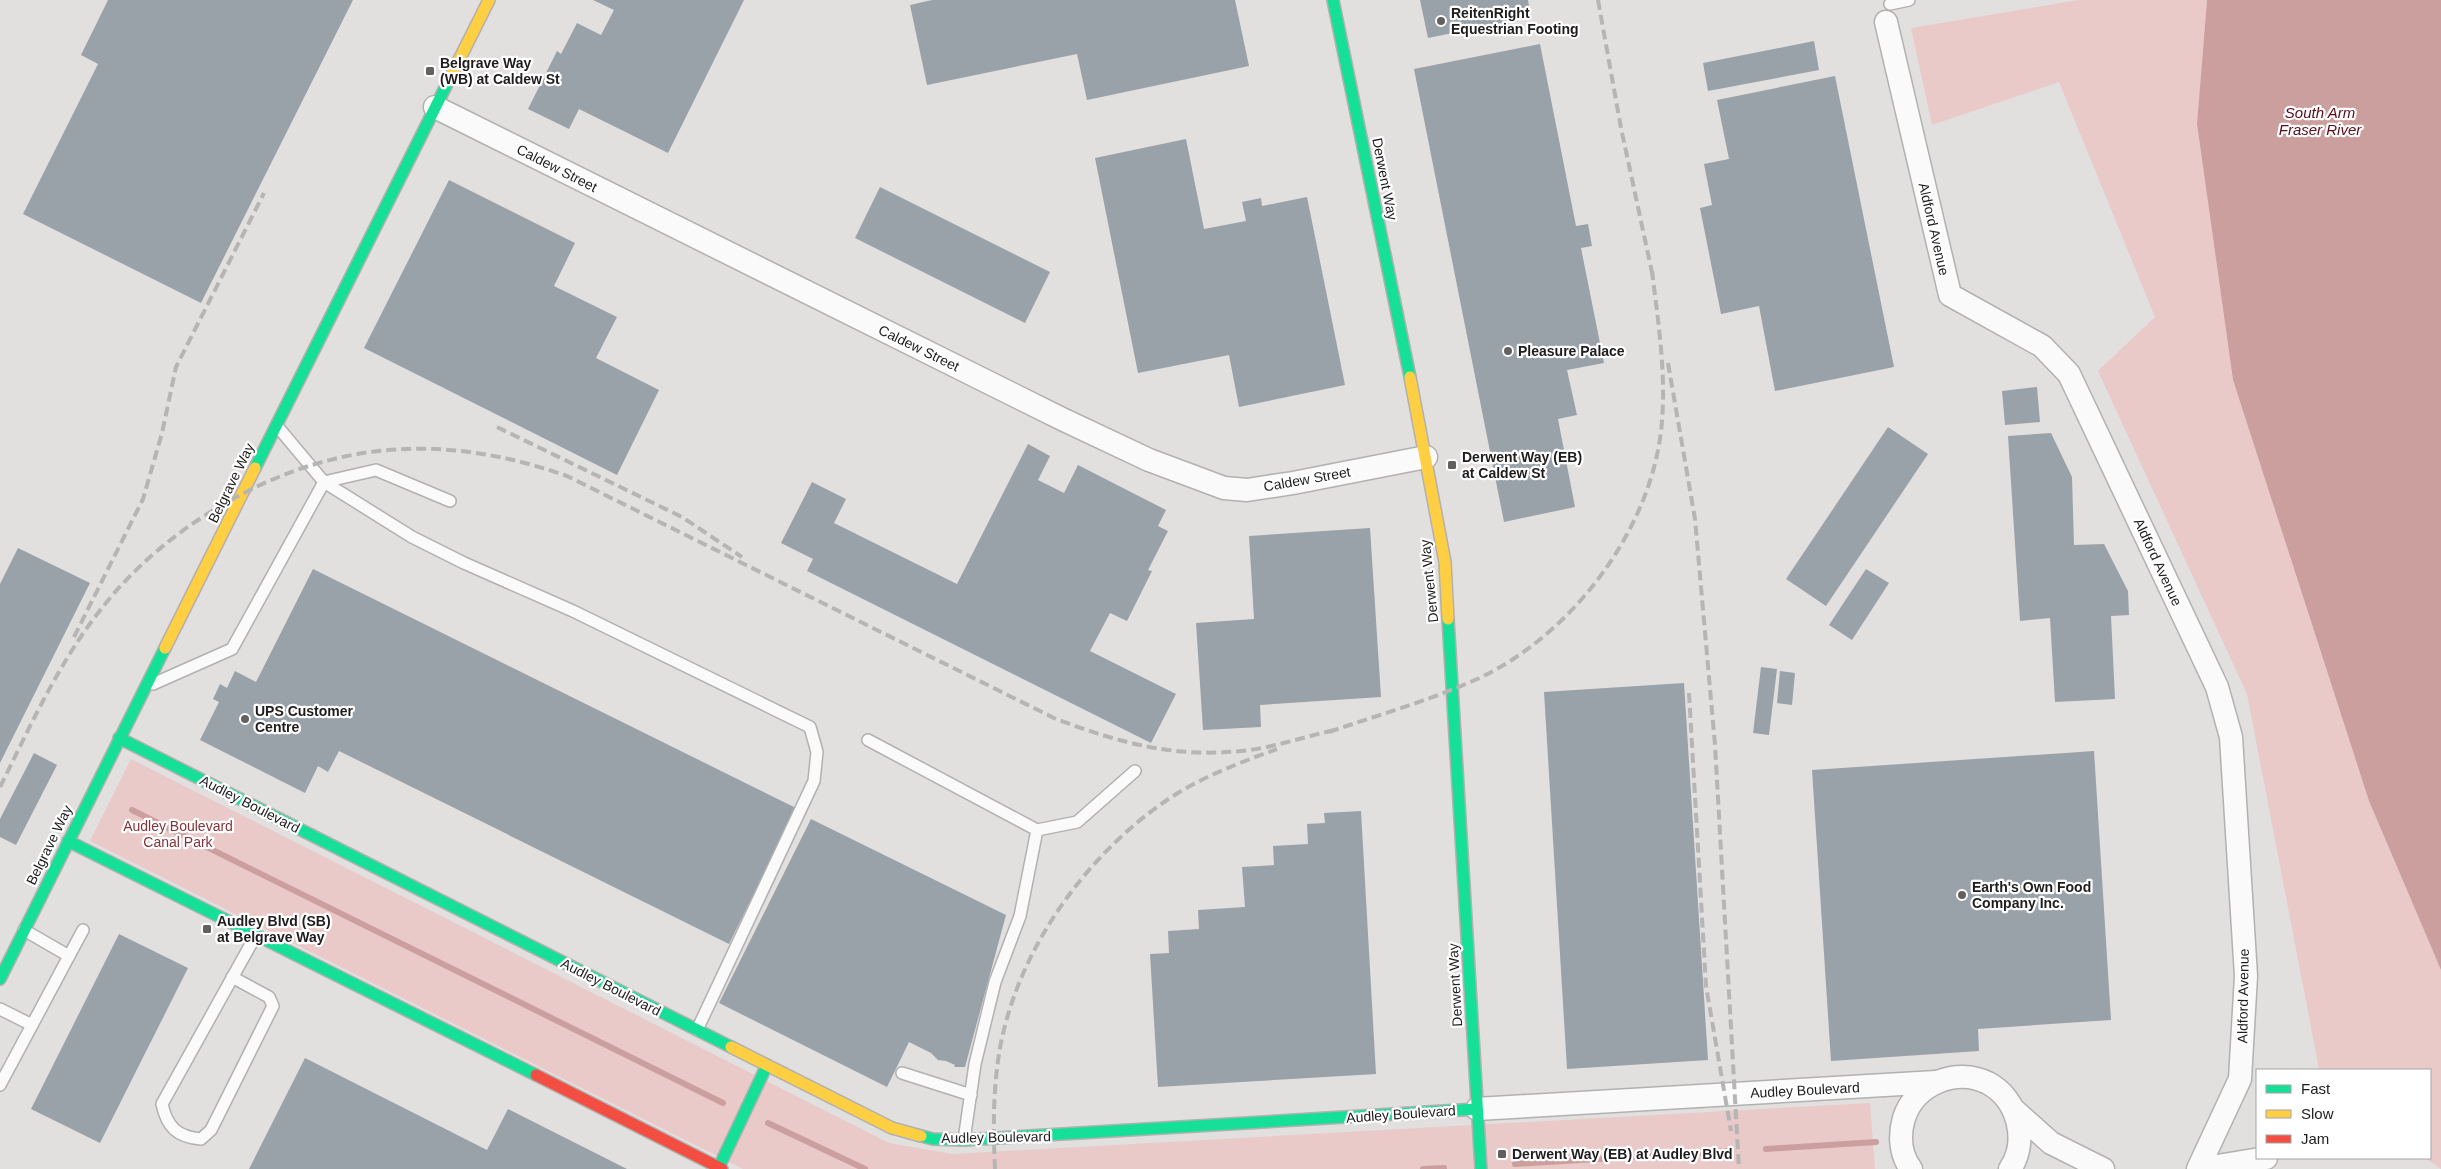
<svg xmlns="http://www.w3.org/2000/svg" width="2441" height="1169" font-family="Helvetica,sans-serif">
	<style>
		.green { fill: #eac9c9 }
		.water { fill: #cc9f9f }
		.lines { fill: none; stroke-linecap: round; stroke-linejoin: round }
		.stream { stroke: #cc9f9f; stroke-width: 6 }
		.building { fill: #9aa2a9 }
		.lane-casing { stroke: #b2b0b0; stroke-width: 14 }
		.street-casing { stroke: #b2b0b0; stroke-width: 25 }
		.fast-casing { stroke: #b2b0b0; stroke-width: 14 }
		.slow-casing { stroke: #b2b0b0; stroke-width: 14 }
		.jam-casing { stroke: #b2b0b0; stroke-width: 14 }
		.lane { stroke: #fbfafa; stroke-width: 11 }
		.street { stroke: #fbfafa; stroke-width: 22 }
		.fast { stroke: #16e098; stroke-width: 11 }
		.slow { stroke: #ffcf43; stroke-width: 11 }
		.jam { stroke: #f24e42; stroke-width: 11 }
		.rail { stroke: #b6b4b4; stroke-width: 4; stroke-dasharray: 10 5; stroke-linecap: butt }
		.poi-dot { fill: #636060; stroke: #fff; stroke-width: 2 }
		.labels { text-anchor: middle; stroke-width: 4.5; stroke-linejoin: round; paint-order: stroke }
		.poi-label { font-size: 14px; font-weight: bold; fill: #1e1c1c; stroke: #fff; text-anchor: start }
		.street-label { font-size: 14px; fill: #1e1c1c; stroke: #fff }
		.park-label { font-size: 14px; fill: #823439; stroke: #fff }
		.water-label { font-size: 15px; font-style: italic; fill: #590b18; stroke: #fff }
	</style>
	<rect width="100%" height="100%" fill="#e2dfdf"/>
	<g class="green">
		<polygon points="2078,0 2207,0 2197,124 2233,380 2369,801 2441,970 2441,1169 2425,1158 2430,1158 2430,1070 2319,1069 2247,694 2098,371 2155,317 2059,82 1932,125 1911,28"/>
		<polygon points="131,759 889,1143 952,1154 1870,1103 1875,1169 743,1169 90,841"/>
	</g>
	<polygon class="water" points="2207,0 2441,0 2441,970 2369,801 2233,380 2197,124"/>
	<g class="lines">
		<g class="stream">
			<polyline points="132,810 723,1103"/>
			<polyline points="768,1123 865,1169"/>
			<polyline points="1766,1149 1876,1142"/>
			<polyline points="1515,1164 1729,1151"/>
			<polyline points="1423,1169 1444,1168"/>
		</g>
	</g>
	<g class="building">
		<polygon points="108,0 353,0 201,303 23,214 98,64 81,55"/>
		<polygon points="593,0 744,0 668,153 579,109 569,129 528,109 557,51 561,54 577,23 601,35 614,10"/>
		<polygon points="932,0 1235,0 1249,66 1087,100 1077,54 927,85 910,5"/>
		<polygon points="1420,0 1528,0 1531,17 1428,38"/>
		<polygon points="1814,41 1819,70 1708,91 1703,63"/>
		<polygon points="1540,44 1576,226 1588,224 1592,246 1581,248 1604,363 1567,370 1577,415 1558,419 1575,507 1504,522 1414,69"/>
		<polygon points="1835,76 1894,367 1775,391 1759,306 1721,314 1700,208 1712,205 1704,164 1729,159 1717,100"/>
		<polygon points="1186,139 1204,229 1246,221 1242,202 1261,198 1262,206 1307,197 1345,385 1239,407 1229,355 1138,373 1095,158"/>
		<polygon points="449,180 575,243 554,286 617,317 596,358 659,390 617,475 364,348"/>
		<polygon points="880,187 1050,272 1025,323 855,238"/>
		<polygon points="2037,387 2040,422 2005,425 2002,391"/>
		<polygon points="1888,427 1928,454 1826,606 1786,579"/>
		<polygon points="2051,433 2072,477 2074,545 2104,544 2128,591 2129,615 2111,616 2115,699 2055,702 2050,618 2020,621 2008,436"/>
		<polygon points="1028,444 1050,456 1038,480 1064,493 1078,465 1166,510 1158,526 1168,531 1148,570 1152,571 1127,621 1110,613 1090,651 1176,694 1151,743 807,571 813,559 781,543 812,482 846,499 834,523 957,584"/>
		<polygon points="1370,528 1381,697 1260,705 1261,727 1203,730 1196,623 1254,619 1249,536"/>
		<polygon points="18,548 90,583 0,763 0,584"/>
		<polygon points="313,569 796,808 729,944 339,751 328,772 318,766 305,793 200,740 219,702 213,699 220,684 227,688 235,671 256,682"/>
		<polygon points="1866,569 1889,583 1852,640 1829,625"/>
		<polygon points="1761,667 1777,669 1769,735 1753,733"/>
		<polygon points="1780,671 1795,673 1792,705 1777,703"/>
		<polygon points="1684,683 1708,1060 1567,1069 1544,692"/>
		<polygon points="2094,751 2111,1020 1978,1029 1979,1051 1831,1061 1812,770"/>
		<polygon points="34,753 57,765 16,845 0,837 0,819"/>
		<polygon points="1361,811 1376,1074 1158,1087 1150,954 1169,953 1168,931 1199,929 1198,910 1245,907 1242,867 1274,865 1273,846 1308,844 1307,824 1325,823 1324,813"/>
		<polygon points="811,819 1006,915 965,1067 954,1067 955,1065 946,1061 938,1060 931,1053 909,1042 887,1087 719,1003"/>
		<polygon points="119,934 188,968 100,1143 31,1109"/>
		<polygon points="305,1058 487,1150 508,1109 627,1169 249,1169"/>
	</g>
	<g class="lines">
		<g class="lane-casing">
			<g id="lane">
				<polyline points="1890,4 1909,0"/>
				<polyline points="324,482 412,537 464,563 573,611 810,727 817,752 814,781 697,1030"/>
				<polyline points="324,482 376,470 450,501"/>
				<polyline points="153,684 232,649 324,482 277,426"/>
				<polyline points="868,740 1037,830 1020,916 995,982 975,1064 964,1140"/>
				<polyline points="1037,830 1077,822 1135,771"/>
				<polyline points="69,956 83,930"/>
				<path d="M232,977L269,997L273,1006L211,1130L201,1139C177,1137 167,1127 162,1104L256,935"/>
				<polyline points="0,1009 32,1025"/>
				<polyline points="902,1073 971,1095"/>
				<polyline points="0,1085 69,956 24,930"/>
			</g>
		</g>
		<g class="street-casing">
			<g id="street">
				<polyline points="1886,22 1950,295 2042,346 2069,374 2217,687 2231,737 2246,976 2240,1079 2198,1169"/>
				<polyline points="435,107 1062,419 1149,460 1224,488 1247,490 1293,483 1426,457"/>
				<polyline points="1477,1109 1936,1082"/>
				<polyline points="2014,1110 2051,1143 2103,1169"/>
				<path d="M1911,1169C1900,1154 1899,1135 1904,1118C1915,1084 1956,1067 1988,1083C2018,1099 2029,1141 2010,1169"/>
				<polyline points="2199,1169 2266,1158"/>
			</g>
		</g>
		<g class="fast-casing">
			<g id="fast">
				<polyline points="1333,0 1410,377"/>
				<polyline points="255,468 451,76"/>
				<polyline points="1448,619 1481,1169"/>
				<polyline points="119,738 731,1047"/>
				<polyline points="68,841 536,1075"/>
				<polyline points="0,979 165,648"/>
				<polyline points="921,1136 933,1139 964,1140 1477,1109"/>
				<polyline points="718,1169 767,1065"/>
			</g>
		</g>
		<g class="slow-casing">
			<g id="slow">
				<polyline points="451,76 489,0"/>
				<polyline points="1410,377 1445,562 1448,619"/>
				<polyline points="165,648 255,468"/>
				<polyline points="731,1047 892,1128 921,1136"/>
			</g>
		</g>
		<g class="jam-casing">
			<polyline id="jam" points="536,1075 722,1169"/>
		</g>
		<use href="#lane" class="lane"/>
		<use href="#street" class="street"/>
		<use href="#fast" class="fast"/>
		<use href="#slow" class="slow"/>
		<use href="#jam" class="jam"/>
		<g class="rail">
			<polyline points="1598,0 1621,128 1653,277"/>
			<polyline points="1668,363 1695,519 1715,745 1739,1169"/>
			<polyline points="497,427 682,517 742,557"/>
			<polyline points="74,637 143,499 162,433 176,367 264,193"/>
			<polyline points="1689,693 1706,986 1731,1131"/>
			<path d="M1329,732C1378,715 1428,701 1475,680C1571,637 1654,528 1662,421C1666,371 1658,321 1652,271"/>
			<path d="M0,787C30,727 57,666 98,613C133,567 179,529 229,501C340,439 448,434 567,476L1056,719C1123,744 1178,759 1250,750C1278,746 1307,736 1335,730"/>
			<path d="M995,1169C993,1129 993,1088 1000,1048C1018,950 1085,856 1167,800C1201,777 1239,763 1277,749"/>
		</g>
	</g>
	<g class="poi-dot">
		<circle cx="1441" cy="21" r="5"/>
		<rect x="425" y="66" width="10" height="10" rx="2.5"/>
		<circle cx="1508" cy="351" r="5"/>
		<rect x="1447" y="460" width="10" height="10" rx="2.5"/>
		<circle cx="245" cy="719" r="5"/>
		<circle cx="1962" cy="895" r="5"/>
		<rect x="202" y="924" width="10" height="10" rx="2.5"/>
		<rect x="1497" y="1149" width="10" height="10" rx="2.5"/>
	</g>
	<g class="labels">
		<g class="poi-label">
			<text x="1451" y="18">ReitenRight<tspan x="1451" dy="16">Equestrian Footing</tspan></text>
			<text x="440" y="68">Belgrave Way<tspan x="440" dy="16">(WB) at Caldew St</tspan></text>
			<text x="1518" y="356">Pleasure Palace</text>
			<text x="1462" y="462">Derwent Way (EB)<tspan x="1462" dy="16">at Caldew St</tspan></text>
			<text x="255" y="716">UPS Customer<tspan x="255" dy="16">Centre</tspan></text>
			<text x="1972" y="892">Earth's Own Food<tspan x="1972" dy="16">Company Inc.</tspan></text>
			<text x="217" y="926">Audley Blvd (SB)<tspan x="217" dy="16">at Belgrave Way</tspan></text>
			<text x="1512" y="1159">Derwent Way (EB) at Audley Blvd</text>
		</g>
		<g class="street-label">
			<text transform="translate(557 168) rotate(27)" y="5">Caldew Street</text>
			<text transform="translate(1385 179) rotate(79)" y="5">Derwent Way</text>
			<text transform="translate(1934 229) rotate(77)" y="5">Aldford Avenue</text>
			<text transform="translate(919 348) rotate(26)" y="5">Caldew Street</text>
			<text transform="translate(1307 479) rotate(-10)" y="5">Caldew Street</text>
			<text transform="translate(231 483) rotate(-64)" y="5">Belgrave Way</text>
			<text transform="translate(2158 562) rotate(65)" y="5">Aldford Avenue</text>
			<text transform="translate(1429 581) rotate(-96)" y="5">Derwent Way</text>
			<text transform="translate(250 804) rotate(27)" y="5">Audley Boulevard</text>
			<text transform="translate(49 845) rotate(-64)" y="5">Belgrave Way</text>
			<text transform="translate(1455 985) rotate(-93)" y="5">Derwent Way</text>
			<text transform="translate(611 987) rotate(27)" y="5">Audley Boulevard</text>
			<text transform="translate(2243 996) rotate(-89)" y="5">Aldford Avenue</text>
			<text transform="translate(1805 1090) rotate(-3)" y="5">Audley Boulevard</text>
			<text transform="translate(1401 1114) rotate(-4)" y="5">Audley Boulevard</text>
			<text transform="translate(996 1137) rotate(-1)" y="5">Audley Boulevard</text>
		</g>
		<g class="park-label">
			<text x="178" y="831">Audley Boulevard<tspan x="178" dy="16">Canal Park</tspan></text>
		</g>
		<g class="water-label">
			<text x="2320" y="118">South Arm<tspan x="2320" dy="17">Fraser River</tspan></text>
		</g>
	</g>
	<rect x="2256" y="1069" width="175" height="90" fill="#ffffff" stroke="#a5a4a4"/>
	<rect x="2266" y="1085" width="25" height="8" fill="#16e098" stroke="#a5a4a4"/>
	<text x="2301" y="1094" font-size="15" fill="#1e1c1c">Fast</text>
	<rect x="2266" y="1110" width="25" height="8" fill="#ffcf43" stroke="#a5a4a4"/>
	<text x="2301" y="1119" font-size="15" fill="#1e1c1c">Slow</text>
	<rect x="2266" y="1135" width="25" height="8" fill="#f24e42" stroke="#a5a4a4"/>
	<text x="2301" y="1144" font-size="15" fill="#1e1c1c">Jam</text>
</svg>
